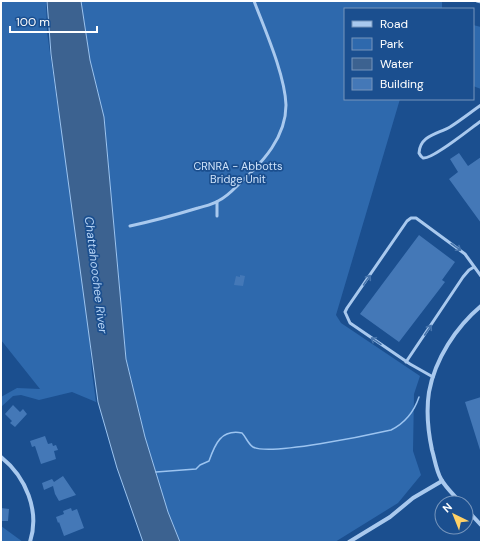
<svg xmlns="http://www.w3.org/2000/svg" width="482" height="543" font-family="'DM Sans',sans-serif">
	<style>
		.green { fill: #2e69ad }
		.water { fill: #3c6290; stroke: #9cc4f0 }
		.lines { fill: none; stroke-linecap: round; stroke-linejoin: round }
		.stream { stroke: #9cc4f0; stroke-width: 1.5 }
		.building { fill: #4478b7 }
		.service { stroke: #a9c9ee; stroke-width: 3 }
		.minor { stroke: #a9c9ee; stroke-width: 4 }
		.oneway { stroke: #4674ac }
		.labels { text-anchor: middle; stroke-width: 3.5; stroke-linejoin: round; paint-order: stroke }
		.park-label { font-size: 11px; fill: #cfe3fa; stroke: #1b4f8f }
		.water-label { font-size: 12px; font-style: italic; fill: #b5d3f5; stroke: #1b4f8f }
	</style>
	<rect width="100%" height="100%" fill="#1b4f8f"/>
	<g class="green">
		<polygon points="1,1 46,1 47,32 60,122 81,217 92,373 96,402 72,392 39,400 21,395 13,396 1,407 1,397 17,388 40,389 1,340"/>
		<polygon points="81,1 442,1 442,9 345,9 345,99 400,99 336,315 341,323 420,376 414,394 413,451 421,475 398,503 335,542 180,542 168,512 145,437 126,358 104,117 90,60"/>
		<polygon points="473,25 481,27 481,89 473,86"/>
		<polygon points="1,526 23,542 1,542"/>
	</g>
	<polygon class="water" points="47,1 81,1 90,60 104,117 126,359 145,437 168,512 180,542 143,542 117,468 98,402 51,54"/>
	<g class="lines">
		<path class="stream" d="M156,472L196,469L200,465L209,461C215,444 221,429 242,433C246,437 248,444 253,447C270,456 369,435 391,430C405,423 414,412 419,397"/>
	</g>
	<g class="building">
		<polygon points="459,153 468,166 481,157 481,223 449,179 458,172 450,159"/>
		<polygon points="419,235 455,262 442,280 445,282 399,342 360,314"/>
		<polygon points="240,275 245,276 243,286 234,285 236,276 240,277"/>
		<polygon points="481,397 481,450 480,450 465,402"/>
		<polygon points="13,405 20,412 23,409 27,414 15,427 10,423 12,421 5,414"/>
		<polygon points="45,436 48,444 52,443 53,446 56,445 58,450 54,451 56,459 41,464 35,446 32,447 30,441"/>
		<polygon points="63,476 76,495 59,501 55,494 53,486 44,490 42,483 52,479 54,482"/>
		<polygon points="1,508 9,509 8,521 1,521"/>
		<polygon points="71,508 72,511 77,509 84,528 64,536 59,522 58,523 56,517 64,514 63,511"/>
	</g>
	<g class="lines">
		<g class="service">
			<polyline points="477,1 481,2"/>
			<path d="M481,105C471,112 461,120 450,127C438,134 420,135 419,153C420,155 421,157 423,158C432,160 472,127 481,121"/>
			<polyline points="217,216 217,202"/>
			<path d="M130,226C153,221 175,215 198,208C204,206 212,205 218,201C227,197 234,189 241,182C263,162 286,137 286,105C285,75 265,30 254,1"/>
			<polyline points="406,362 463,277 469,270 474,267"/>
			<polyline points="433,377 410,364 350,323 345,312 347,308 407,221 411,218 416,218 465,254 481,276"/>
		</g>
		<g class="minor">
			<path d="M1,457C26,477 40,511 30,542"/>
			<path d="M461,503C454,495 446,488 441,479C436,470 435,460 432,450C428,431 426,411 429,392C435,359 456,327 481,306"/>
			<polyline points="466,509 481,525"/>
			<polyline points="349,542 390,517 413,498 442,481"/>
		</g>
	</g>
	<defs><path id="oneway-shaft" d="M-6 0H5M1.5-3L5.5 0L1.5 3" fill="none" stroke-width="1.6" stroke-linecap="round" stroke-linejoin="round"/></defs>
	<g class="oneway">
		<use href="#oneway-shaft" transform="translate(456 247) rotate(36)"/>
		<use href="#oneway-shaft" transform="translate(367 280) rotate(-55)"/>
		<use href="#oneway-shaft" transform="translate(428 330) rotate(-56)"/>
		<use href="#oneway-shaft" transform="translate(376 341) rotate(-146)"/>
	</g>
	<g class="labels">
		<g class="park-label">
			<text x="238" y="170">CRNRA - Abbotts<tspan x="238" dy="13">Bridge Unit</tspan></text>
		</g>
		<g class="water-label">
			<text transform="translate(96 275) rotate(83)" y="4">Chattahoochee River</text>
		</g>
	</g>
	<rect width="482" height="543" fill="none" stroke="#ffffff" stroke-width="4"/>
	<rect x="344" y="8" width="130" height="92" fill="#1b4f8f" stroke="#7695bc"/>
	<rect x="352" y="21" width="20" height="6" fill="#a9c9ee" stroke="#7695bc"/>
	<text x="380" y="28" font-size="12" fill="#ffffff">Road</text>
	<rect x="352" y="38" width="20" height="12" fill="#2e69ad" stroke="#7695bc"/>
	<text x="380" y="48" font-size="12" fill="#ffffff">Park</text>
	<rect x="352" y="58" width="20" height="12" fill="#3c6290" stroke="#7695bc"/>
	<text x="380" y="68" font-size="12" fill="#ffffff">Water</text>
	<rect x="352" y="78" width="20" height="12" fill="#4478b7" stroke="#7695bc"/>
	<text x="380" y="88" font-size="12" fill="#ffffff">Building</text>
	<g transform="translate(454 515) rotate(317)"><circle r="19" fill="#1b4f8f" stroke="#7695bc"/>
	<path d="M0-3L7 15L0 10L-7 15Z" fill="#ffd166"/>
	<text y="-6" font-size="11" font-weight="bold" text-anchor="middle" fill="#ffffff">N</text>
	</g>
	<path d="M10 26v6h87v-6" fill="none" stroke="#ffffff" stroke-width="2"/>
	<text x="16" y="26" font-size="12" fill="#ffffff" stroke="#1b4f8f" stroke-width="3" paint-order="stroke">100 m</text>
</svg>
